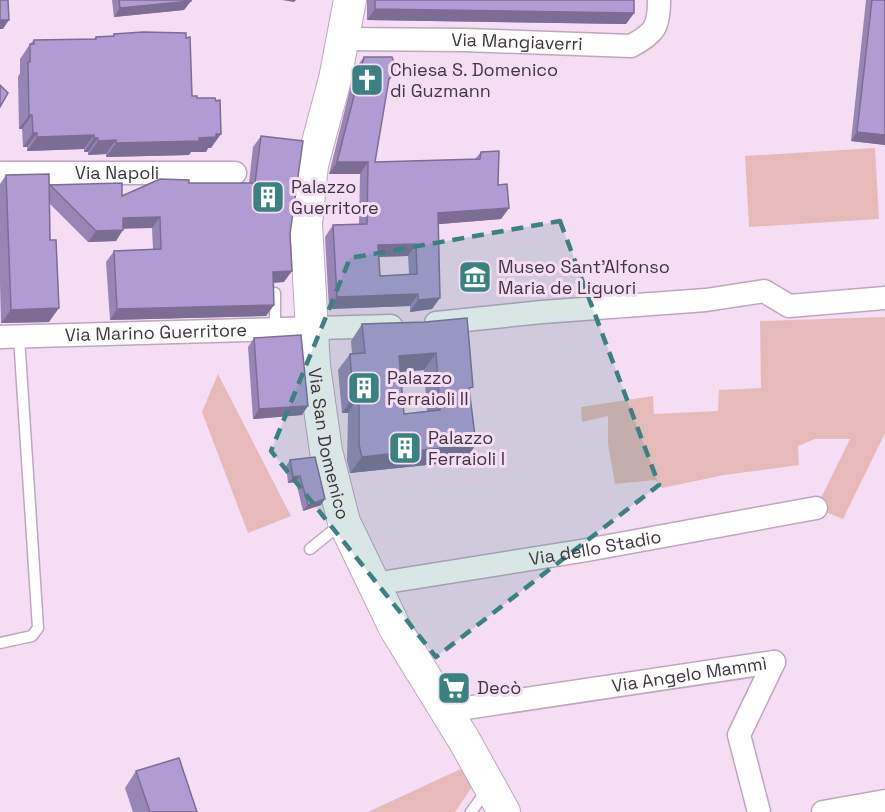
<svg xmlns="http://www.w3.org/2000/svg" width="885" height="812" font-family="'Space Grotesk',sans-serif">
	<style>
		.green { fill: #e6bab8 }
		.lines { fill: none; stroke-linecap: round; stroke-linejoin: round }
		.lane-casing { stroke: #bea7bc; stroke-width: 13 }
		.street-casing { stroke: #bea7bc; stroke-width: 25 }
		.secondary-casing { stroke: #bea7bc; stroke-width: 34 }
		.lane { stroke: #fff; stroke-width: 10 }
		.street { stroke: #fff; stroke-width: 22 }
		.secondary { stroke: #fff; stroke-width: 32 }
		.wall { fill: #9786b5; fill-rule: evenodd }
		.shaded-wall { fill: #7b6d94 }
		.building { fill: #b09cd3; stroke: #7b6d94; stroke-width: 1.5; fill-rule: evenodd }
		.marked { fill: #3a8281; fill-opacity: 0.2; stroke: #3a8281; stroke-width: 4.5; stroke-dasharray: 12 8; stroke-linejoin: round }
		.labels { text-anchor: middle; stroke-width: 6; stroke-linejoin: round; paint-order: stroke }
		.street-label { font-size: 18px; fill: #3f363f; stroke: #f5ddf3 }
		.poi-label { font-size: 18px; fill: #3f363f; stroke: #f5ddf3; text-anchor: start }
	</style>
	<rect width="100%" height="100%" fill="#f5ddf3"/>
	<g class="green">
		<polygon points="875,148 879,219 749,227 745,156"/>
		<polygon points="885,317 885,433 843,519 816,508 850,439 815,439 798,446 799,465 724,475 662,488 656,480 615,484 608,444 608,416 582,422 581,407 653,396 654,414 718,411 719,390 761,388 760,321"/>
		<polygon points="218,374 291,516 248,533 202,412"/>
		<polygon points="465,767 474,784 455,812 368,812"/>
	</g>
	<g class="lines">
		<g class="lane-casing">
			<g id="lane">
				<polyline points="275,329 275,293"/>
				<polyline points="310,549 341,524"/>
				<polyline points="0,643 32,636 38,628 19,337"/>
				<polyline points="471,812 487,790"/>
			</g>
		</g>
		<g class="street-casing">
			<g id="street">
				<path id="s1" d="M343,39L465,40L631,46C655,33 659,27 659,0"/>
				<path id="s2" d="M0,173H235"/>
				<polyline points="436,323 542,312 706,300 764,291 789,306 885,298"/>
				<path id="s3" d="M0,337L391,326"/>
				<path id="s4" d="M374,584L587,550L816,508"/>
				<path id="s5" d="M446,711L774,662"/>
				<polyline points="759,812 739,735 774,662"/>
				<polyline points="823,812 885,801"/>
			</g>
		</g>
		<g class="secondary-casing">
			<g id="secondary">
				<path id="s6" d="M350,0L335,79L312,165L306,224L314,366L326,451L344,522L384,605L395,628L464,740L504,812"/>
			</g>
		</g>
		<use href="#lane" class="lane"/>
		<use href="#street" class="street"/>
		<use href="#secondary" class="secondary"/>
	</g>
	<g class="wall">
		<polygon points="112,0 191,0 184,10 114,17"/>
		<polygon points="367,0 634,0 634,13 626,24 367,20"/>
		<polygon points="866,0 885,0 885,145 851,141"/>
		<polygon points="114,34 192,96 211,148 208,148 206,152 191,152 189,155 106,157 106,154 88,155 88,152 84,152 84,149 27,151 27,147 23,147 22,129 19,129 18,77 20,73 20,59 30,44 34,40 94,39 96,37 112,36"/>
		<path d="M364,57L395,72L388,82L375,162L475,159L481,152L498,185L509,208L501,219L438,224L432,309L410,312V306L329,309L325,237L333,225L359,224L360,174H329L355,69ZM408,256L409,274L380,276L379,257Z"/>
		<polygon points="261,136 284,282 273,283 274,305 266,316 110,320 106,262 114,251 153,249 152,228 123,228 116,241 88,242 49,203 50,240 49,322 1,323 0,283 0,184 6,175 49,187 50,185 122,196 189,183 249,183 253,147"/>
		<path d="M425,322L470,392L465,461L350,473L347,461L348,413H342L338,370L350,354H352L351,341L362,324ZM424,370L427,411L404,414L400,372Z"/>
		<polygon points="254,338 302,415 253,419 248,347"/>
		<polygon points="290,460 321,505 303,511 296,482 288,483 286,466"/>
		<polygon points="136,771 197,812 133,812 125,788"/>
	</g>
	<g class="shaded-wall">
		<polygon points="282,0 296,0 294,2"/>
		<polygon points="191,1 184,10 114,17 120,8"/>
		<polygon points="375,9 634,13 626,24 367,20"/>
		<polygon points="0,20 9,20 3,29 0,29"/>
		<polygon points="29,115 32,115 22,129 19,129"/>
		<polygon points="857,132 885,135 885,145 851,141"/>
		<polygon points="33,133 37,133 27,147 23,147"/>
		<polygon points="216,134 221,134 211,148 208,148 206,152 191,152 189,155 106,157 116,143 199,138"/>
		<polygon points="94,135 84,149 27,151 37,137"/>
		<polygon points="94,138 98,138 88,152 84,152"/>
		<polygon points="116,140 106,154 88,155 98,141"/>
		<polygon points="337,162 368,162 360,174 329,174"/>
		<polygon points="509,208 501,219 429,225 438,213"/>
		<polygon points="160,217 152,228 115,229 123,218"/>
		<polygon points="123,230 116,241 88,242 96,231"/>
		<polygon points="416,244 408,256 370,257 378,245"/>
		<polygon points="292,271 284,282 265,283 273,272"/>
		<polygon points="418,294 410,306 329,309 337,297"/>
		<polygon points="440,298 432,309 410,312 418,300"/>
		<polygon points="274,305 266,316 110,320 117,309"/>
		<polygon points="59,308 49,322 1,323 11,310"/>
		<polygon points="436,353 424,370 387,373 399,356"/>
		<polygon points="359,396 348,413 342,413 353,397"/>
		<polygon points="308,406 302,415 253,419 259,409"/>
		<polygon points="476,444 465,461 350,473 362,457"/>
		<polygon points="300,476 296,482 288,483 293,477"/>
		<polygon points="325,499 321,505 303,511 308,505"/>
	</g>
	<g class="building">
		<polygon points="0,0 8,0 9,20 0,20"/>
		<polygon points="119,0 191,0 191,1 120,8"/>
		<polygon points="375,0 634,0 634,13 375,9"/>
		<polygon points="872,0 885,0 885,135 857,132"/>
		<polygon points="143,32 186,33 186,38 190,37 192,96 197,96 197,98 215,98 216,101 220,100 221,134 216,134 216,137 199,138 199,141 116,143 116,140 98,141 98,138 94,138 94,135 37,137 37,133 33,133 32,115 29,115 28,62 30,62 30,44 34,44 34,40 96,39 96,37 114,36 114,34"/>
		<path d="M364,57H392L395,65V72L389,79L375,162L480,159L481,152L499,151L498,185L507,184L509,208L438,213L440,298L418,300V294L337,297L333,225L367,224L368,162H337ZM416,244L417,274L380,276L378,245Z"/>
		<polygon points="0,85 8,93 0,107"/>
		<polygon points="261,136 303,141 290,234 292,271 273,272 274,305 117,309 114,251 161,249 160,217 123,218 123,230 96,231 50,185 122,183 122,196 160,179 189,180 189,183 255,183"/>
		<polygon points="49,174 50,240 56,240 59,308 11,310 6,175"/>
		<path d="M467,318L473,387L469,388L476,444L362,457L359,445V396L353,397L350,354L365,353L362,324L425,322ZM436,353L440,410L404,414L399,356Z"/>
		<polygon points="301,335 308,406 259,409 254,338"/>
		<polygon points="315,457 325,499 308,505 300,476 293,477 290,460"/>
		<polygon points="179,758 197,812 150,812 136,771"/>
	</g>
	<path class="marked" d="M560,221L659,485L436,657L271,451L350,258Z"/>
	<defs>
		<g id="church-square" transform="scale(1.725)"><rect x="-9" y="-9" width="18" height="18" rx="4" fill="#3a8281" stroke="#f5ddf3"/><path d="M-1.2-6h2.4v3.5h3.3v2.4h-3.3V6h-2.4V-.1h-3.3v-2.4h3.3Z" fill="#fff"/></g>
		<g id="building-square" transform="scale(1.725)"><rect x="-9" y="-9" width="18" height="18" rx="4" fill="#3a8281" stroke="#f5ddf3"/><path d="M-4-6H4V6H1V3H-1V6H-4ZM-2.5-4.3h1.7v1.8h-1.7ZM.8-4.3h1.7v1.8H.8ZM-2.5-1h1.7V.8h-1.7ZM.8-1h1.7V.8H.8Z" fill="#fff"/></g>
		<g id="museum-square" transform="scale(1.725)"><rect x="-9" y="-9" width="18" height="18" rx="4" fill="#3a8281" stroke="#f5ddf3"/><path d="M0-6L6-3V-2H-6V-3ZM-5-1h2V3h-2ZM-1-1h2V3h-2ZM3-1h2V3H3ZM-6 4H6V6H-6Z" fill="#fff"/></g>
		<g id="supermarket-square" transform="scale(1.725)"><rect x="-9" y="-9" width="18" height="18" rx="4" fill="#3a8281" stroke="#f5ddf3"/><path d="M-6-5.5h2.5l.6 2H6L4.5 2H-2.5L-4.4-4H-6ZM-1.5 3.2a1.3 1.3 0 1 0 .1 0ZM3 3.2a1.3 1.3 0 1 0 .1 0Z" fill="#fff"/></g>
	</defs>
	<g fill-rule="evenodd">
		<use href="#church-square" x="367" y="80"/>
		<use href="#building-square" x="268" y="197"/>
		<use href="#museum-square" x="475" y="277"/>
		<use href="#building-square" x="364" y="388"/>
		<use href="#building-square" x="405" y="448"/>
		<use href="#supermarket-square" x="454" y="688"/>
	</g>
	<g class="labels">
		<g class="street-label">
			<text dy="6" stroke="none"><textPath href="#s1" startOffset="174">Via Mangiaverri</textPath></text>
			<text dy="6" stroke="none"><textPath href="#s2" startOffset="117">Via Napoli</textPath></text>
			<text dy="6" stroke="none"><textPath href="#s3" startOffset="156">Via Marino Guerritore</textPath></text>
			<text dy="6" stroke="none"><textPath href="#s6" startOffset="450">Via San Domenico</textPath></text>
			<text dy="6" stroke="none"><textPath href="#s4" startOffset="224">Via dello Stadio</textPath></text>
			<text dy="6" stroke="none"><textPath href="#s5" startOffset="246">Via Angelo Mammì</textPath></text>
		</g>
		<g class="poi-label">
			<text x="390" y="76">Chiesa S. Domenico<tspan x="390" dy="21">di Guzmann</tspan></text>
			<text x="291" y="193">Palazzo<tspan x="291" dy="21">Guerritore</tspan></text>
			<text x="498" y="273">Museo Sant'Alfonso<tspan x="498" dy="21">Maria de Liguori</tspan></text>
			<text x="387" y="384">Palazzo<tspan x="387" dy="21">Ferraioli II</tspan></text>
			<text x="428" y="444">Palazzo<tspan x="428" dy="21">Ferraioli I</tspan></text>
			<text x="477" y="694">Decò</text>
		</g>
	</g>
</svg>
